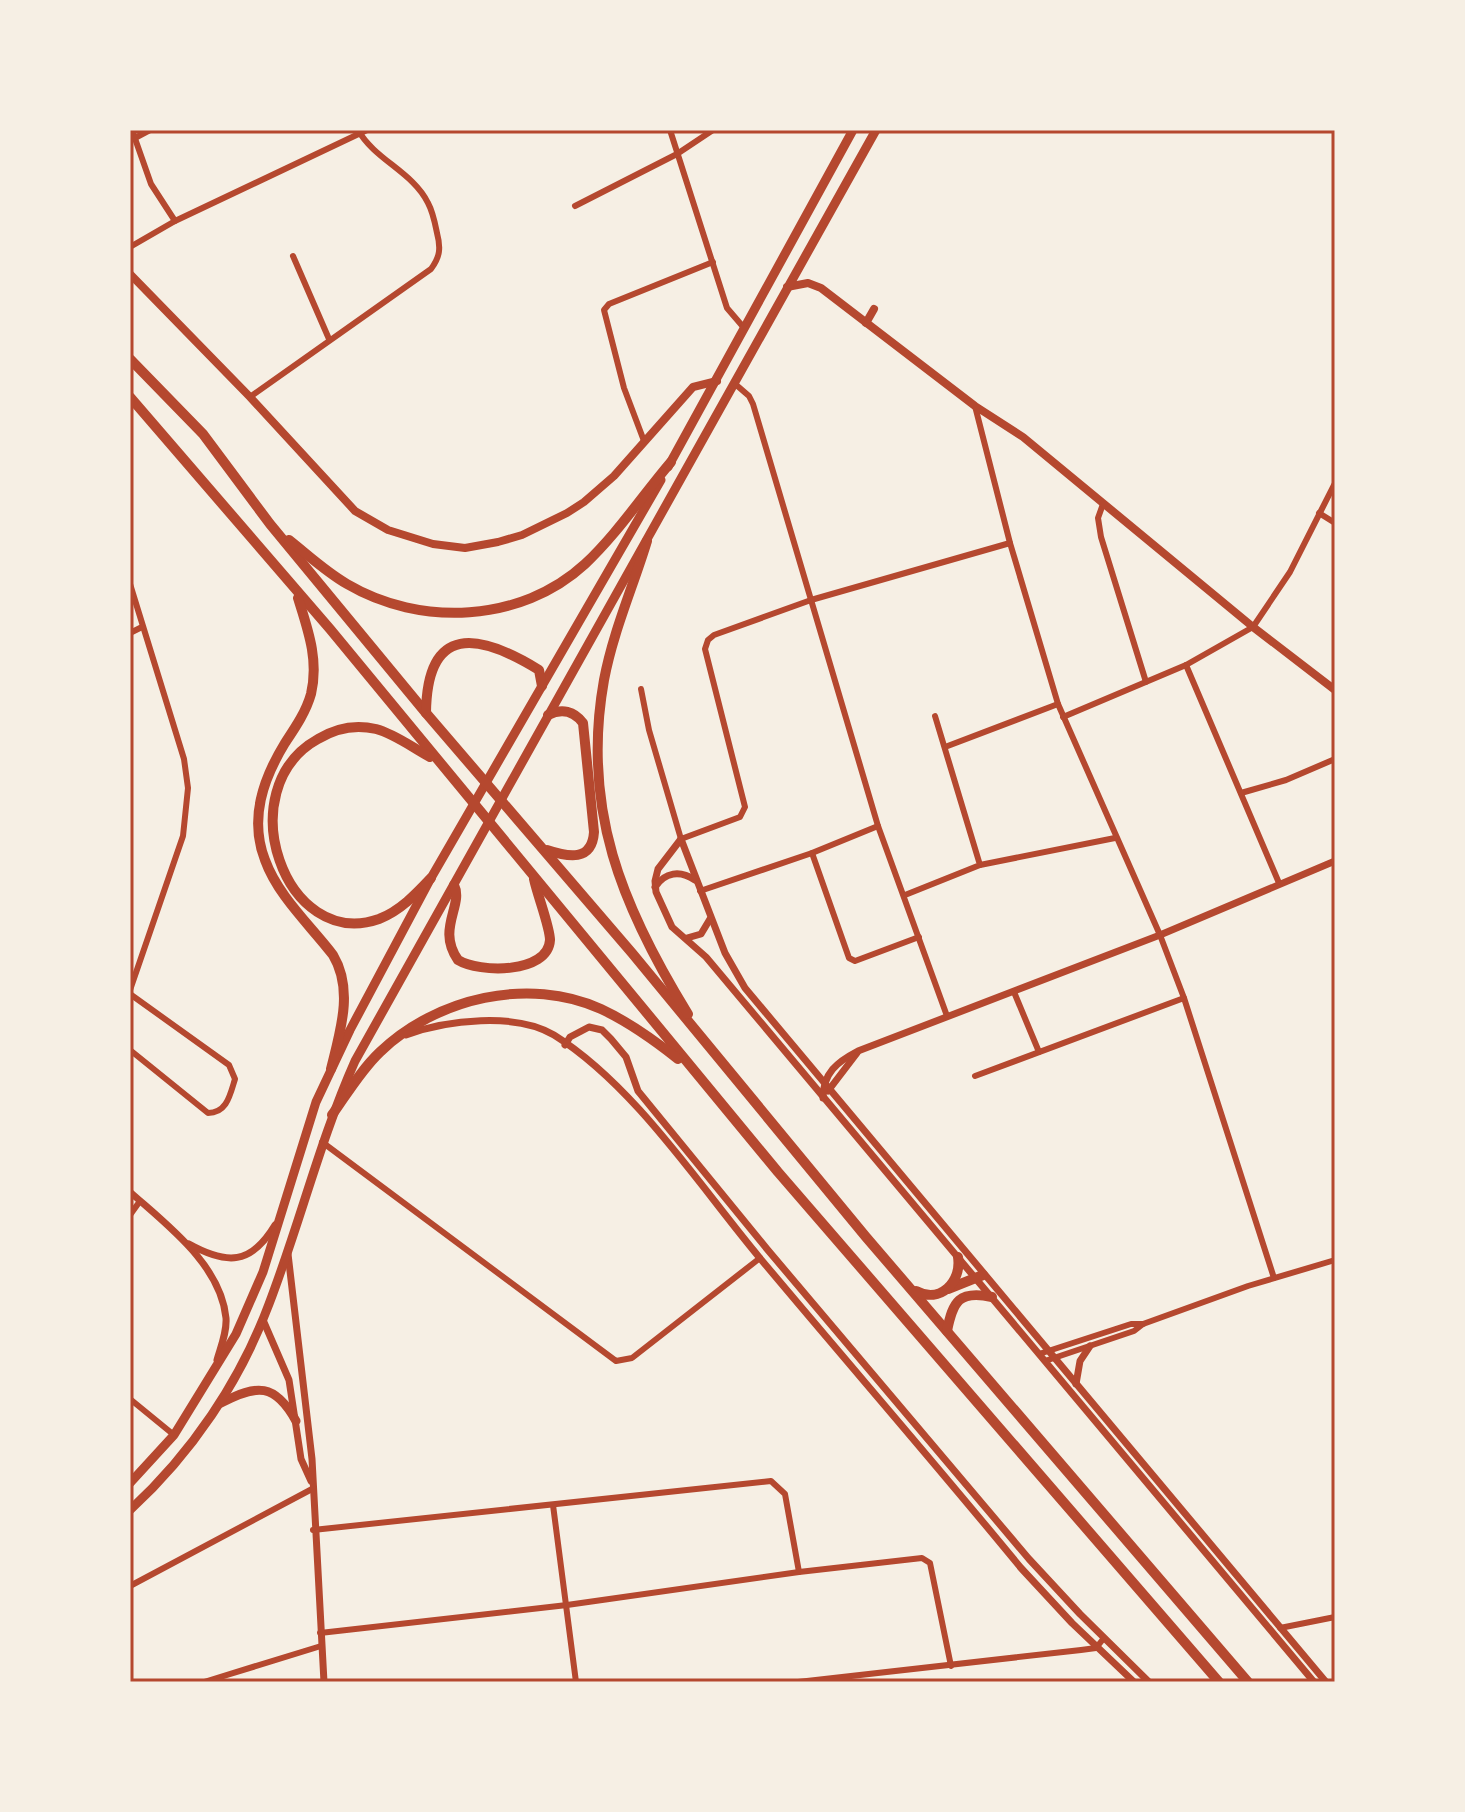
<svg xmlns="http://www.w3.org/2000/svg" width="1465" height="1812" font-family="Cabin,sans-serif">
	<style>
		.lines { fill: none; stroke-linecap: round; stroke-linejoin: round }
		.minor { stroke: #b5482f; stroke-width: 6 }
		.tertiary { stroke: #b5482f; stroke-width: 7 }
		.secondary { stroke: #b5482f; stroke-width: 8 }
		.trunk { stroke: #b5482f; stroke-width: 9 }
		.motorway { stroke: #b5482f; stroke-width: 10 }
		.neatline { fill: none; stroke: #b5482f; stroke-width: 3 }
	</style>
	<rect width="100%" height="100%" fill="#f6efe4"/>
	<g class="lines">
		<g class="minor">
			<polyline points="132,130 151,184 175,221"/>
			<polyline points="670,130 727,308 745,329"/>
			<polyline points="135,138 150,130"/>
			<polyline points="575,206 677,154 713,130"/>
			<polyline points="130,247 175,221 367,130"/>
			<polyline points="293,256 329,339"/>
			<polyline points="734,383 749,396 753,404 878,826 947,1016"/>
			<path d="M250,397L431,269C440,257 441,248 437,233C435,223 433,212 428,203C413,172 375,160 358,130"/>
			<polyline points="975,406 1010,543 1058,704 1160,935 1184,998 1274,1278"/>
			<polyline points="644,441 624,388 604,310 609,304 713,262"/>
			<polyline points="1103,504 1098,518 1101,537 1146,682"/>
			<polyline points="1319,513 1335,523"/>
			<polyline points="130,584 184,759 188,788 183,836 130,990"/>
			<polyline points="130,633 142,627"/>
			<polyline points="1186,665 1279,883"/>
			<polyline points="641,689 649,730 681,839 740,817 745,807 705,649 708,640 714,635 811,600 1010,543"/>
			<polyline points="1063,717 1186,665 1253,627 1290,572 1335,483"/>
			<polyline points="945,747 1058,704"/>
			<polyline points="1241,793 1286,780 1335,759"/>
			<polyline points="812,853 849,958 855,961 919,937"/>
			<polyline points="980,865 1115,838"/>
			<polyline points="700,891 812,853 878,826"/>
			<polyline points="905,895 980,865 935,716"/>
			<polyline points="1014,992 1039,1052"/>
			<path d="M130,994L229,1065L235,1079C230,1095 227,1113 208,1113L130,1050"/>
			<polyline points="975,1076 1184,998"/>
			<polyline points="322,1142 616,1361 632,1358 760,1258"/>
			<polyline points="130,1215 140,1201"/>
			<polyline points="1039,1354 1131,1324 1143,1324"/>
			<polyline points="1045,1361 1134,1331 1143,1324 1248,1286 1335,1260"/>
			<polyline points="130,1399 174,1435"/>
			<polyline points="553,1505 576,1682"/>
			<polyline points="313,1530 771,1481 785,1494 799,1572"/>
			<polyline points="130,1586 312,1489"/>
			<polyline points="1280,1628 1335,1617"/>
			<polyline points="320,1633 567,1605 799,1572 922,1558 930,1563 951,1666"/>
			<polyline points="204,1682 321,1646"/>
			<polyline points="798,1682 1081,1650 1096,1648 1104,1638"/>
		</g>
		<g class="tertiary">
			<polyline points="681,839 658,869 655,881 656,892 672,927 706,957 1314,1682"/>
			<polyline points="681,839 725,953 745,988 1326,1682"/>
			<path d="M655,887C665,872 680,870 695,880"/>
			<polyline points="687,938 701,934 710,919"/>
			<path d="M406,1035C446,1020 516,1012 554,1035C634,1085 699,1185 759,1257C846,1361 935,1463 1021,1568L1072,1623L1134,1682"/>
			<polyline points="565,1045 570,1037 589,1027 602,1030 611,1039 626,1057 638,1091 767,1249 1029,1559 1080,1614 1149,1682"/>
			<polyline points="828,1091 857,1053"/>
			<path d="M823,1098C823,1073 837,1062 858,1051L1160,935L1335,861"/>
			<path d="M130,1192C167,1225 221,1265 226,1318C227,1332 221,1346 217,1360"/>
			<path d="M189,1244C227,1265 251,1265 275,1225"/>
			<polyline points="288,1254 312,1459 324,1682"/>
			<polyline points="263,1320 289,1380 301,1459 311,1481"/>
			<polyline points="1076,1384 1080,1361 1090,1346"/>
		</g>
		<g class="secondary">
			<polyline points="130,274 250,397 355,511 388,530 433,544 465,548 498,542 522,535 567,513 584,502 614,476 693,387 717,381"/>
			<polyline points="787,287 808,283 821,288 975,406 1023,437 1253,627 1335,690"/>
			<polyline points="866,323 874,309"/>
		</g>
		<g class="trunk">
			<polyline points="668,467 853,130"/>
			<path d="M221,1403C257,1384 275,1383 296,1421"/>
			<polyline points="130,1483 174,1435 236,1334 263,1272 316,1102 350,1030 431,878 661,480"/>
			<path d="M130,1510C191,1454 240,1382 269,1304C300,1223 320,1140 355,1061L876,130"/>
		</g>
		<g class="motorway">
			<polyline points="130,359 203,434 270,524 426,713 632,953 866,1237 1248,1682"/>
			<polyline points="130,397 330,629 778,1172 1219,1682"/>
			<path d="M289,540C308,555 326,572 347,584C420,627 521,623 585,564C617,534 642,496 671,462"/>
			<path d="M647,541C633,587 613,632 604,680C581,808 622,907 688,1014"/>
			<path d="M298,598C308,630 319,660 311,694C306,712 295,728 285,743C263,779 249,819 265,860C278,896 310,925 333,955C354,990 340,1032 331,1069"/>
			<path d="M426,713C427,623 479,633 539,670L542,686"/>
			<path d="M430,757C413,748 395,734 376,729C355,724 336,728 318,739C228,789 285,952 379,919C400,911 416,894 431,878"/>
			<path d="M547,850C568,857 592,862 594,832L583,723C574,711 562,708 548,715"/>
			<path d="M454,885C464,905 436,929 458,960C479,973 548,974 550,940C550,927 537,894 534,879"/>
			<path d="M332,1115C347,1094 361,1070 380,1052C436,998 529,976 601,1009C629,1022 654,1040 678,1059"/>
			<polyline points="948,1289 983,1275"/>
			<path d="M916,1291C940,1304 962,1282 958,1257"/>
			<path d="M947,1331C953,1301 959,1290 992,1297"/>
		</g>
	</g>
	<rect width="1465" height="1812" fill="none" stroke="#f6efe4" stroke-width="264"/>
	<rect x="132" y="132" width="1201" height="1548" class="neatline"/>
</svg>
